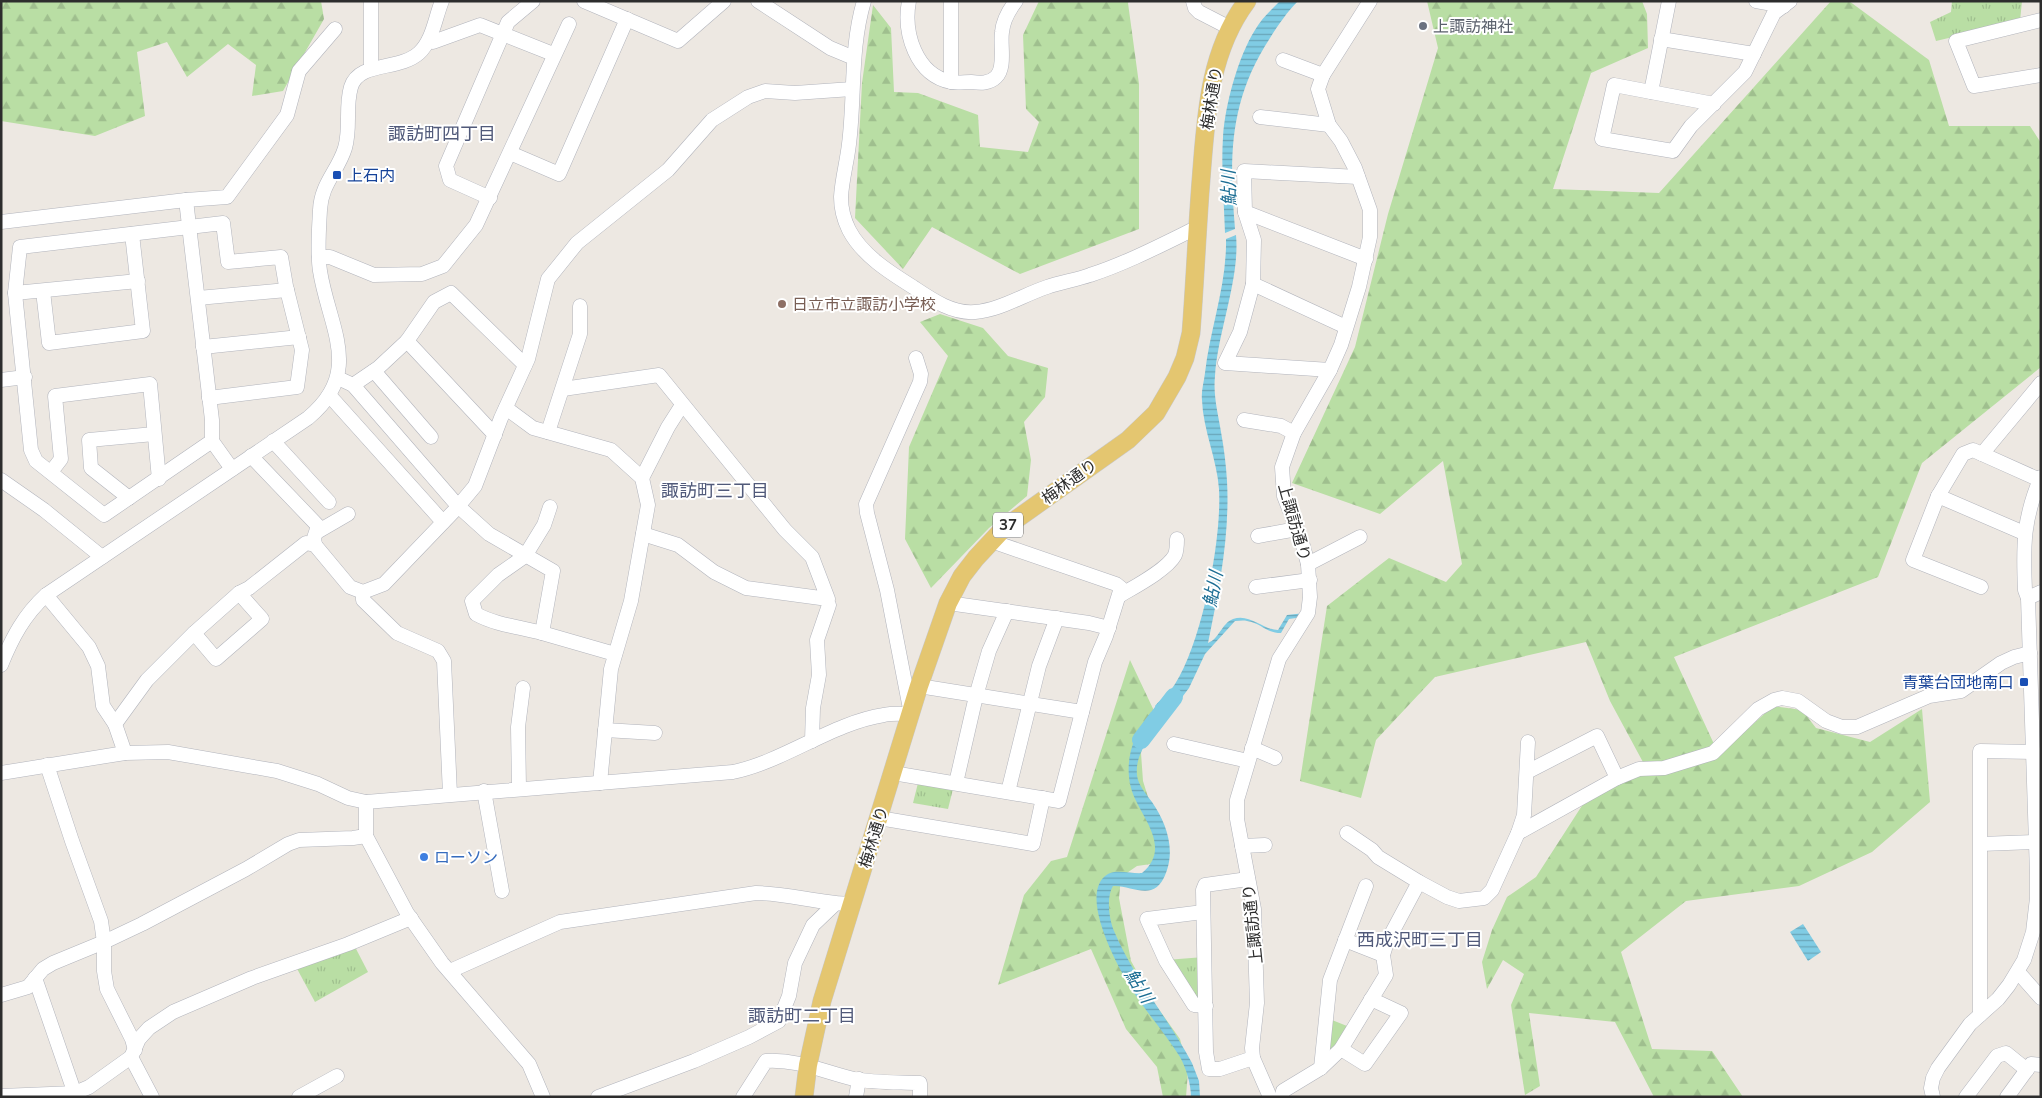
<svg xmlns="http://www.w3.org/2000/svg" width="2042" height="1098" font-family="'Nunito Sans','Noto Sans JP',sans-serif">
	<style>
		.forest { fill: url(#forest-firs) }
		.park { fill: url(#park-tufts) }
		.water { fill: url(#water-rules) }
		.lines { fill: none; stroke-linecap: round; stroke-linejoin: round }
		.river { stroke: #80cce4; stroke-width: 18 }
		.minor-casing { stroke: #b2b4bc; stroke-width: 15 }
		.major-casing { stroke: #c8c8c8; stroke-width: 19 }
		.minor { stroke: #fff; stroke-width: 14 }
		.major { stroke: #e4c670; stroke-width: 18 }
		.worship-dot { fill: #6b7280; stroke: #fff; stroke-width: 2 }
		.transit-dot { fill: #1a4fb4; stroke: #fff; stroke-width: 2 }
		.education-dot { fill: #8d6e63; stroke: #fff; stroke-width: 2 }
		.shop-dot { fill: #3f7fe0; stroke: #fff; stroke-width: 2 }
		.labels { text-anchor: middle; stroke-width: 4; stroke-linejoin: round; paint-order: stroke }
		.shield { fill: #fff; stroke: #6c6c6c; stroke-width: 1 }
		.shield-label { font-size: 15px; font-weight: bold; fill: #2d2d2d }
		.worship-label { font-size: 16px; fill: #5b616d; stroke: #fff; text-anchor: start }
		.street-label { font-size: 16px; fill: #2d2d2d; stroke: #fff }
		.transit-label { font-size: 16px; fill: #164399; stroke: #fff; text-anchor: start }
		.education-label { font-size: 16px; fill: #785e54; stroke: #fff; text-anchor: start }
		.shop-label { font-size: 16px; fill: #366cbe; stroke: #fff; text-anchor: start }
		.neighbourhood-label { font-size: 18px; fill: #515a7a; stroke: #fff }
		.water-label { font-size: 18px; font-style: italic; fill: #1b6d93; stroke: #fff }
	</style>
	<defs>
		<pattern id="forest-firs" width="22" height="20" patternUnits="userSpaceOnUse" patternTransform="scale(1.25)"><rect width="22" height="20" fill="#b9dea4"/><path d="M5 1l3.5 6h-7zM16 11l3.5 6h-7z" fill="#9fbf8e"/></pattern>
		<pattern id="park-tufts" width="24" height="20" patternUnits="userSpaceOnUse" patternTransform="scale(1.25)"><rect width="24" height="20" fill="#b9dea4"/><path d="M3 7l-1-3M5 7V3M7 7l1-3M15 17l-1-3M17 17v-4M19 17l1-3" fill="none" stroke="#9fbf8e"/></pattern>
		<pattern id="water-rules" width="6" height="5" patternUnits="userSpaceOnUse" patternTransform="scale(1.25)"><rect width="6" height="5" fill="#80cce4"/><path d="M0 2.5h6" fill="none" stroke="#69a6b9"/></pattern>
	</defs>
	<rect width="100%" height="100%" fill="#ede8e2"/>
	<g class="forest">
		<polygon points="1,1 321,1 324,19 283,91 252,96 256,65 228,44 187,77 167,42 137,52 145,116 95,136 1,121"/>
		<polygon points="1039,1 1129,1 1128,3 1139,84 1139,229 1020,274 932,227 903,269 855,218 862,83 873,5 891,28 894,92 918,93 978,115 980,147 1028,152 1039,122 1026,109 1023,35"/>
		<polygon points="1427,1 1642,1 1647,14 1648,48 1591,73 1553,189 1659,193 1831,1 1849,1 1929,60 1949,126 2030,126 2041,143 2041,367 1922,463 1878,577 1674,657 1719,755 1773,706 1802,710 1816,728 1870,742 1922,709 1930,802 1872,852 1799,886 1686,901 1621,952 1652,1049 1712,1051 1743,1097 1654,1097 1615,1022 1529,1013 1540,1086 1525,1095 1511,1005 1524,974 1503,960 1487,989 1482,962 1492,930 1507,897 1536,877 1585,801 1644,764 1610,701 1586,642 1435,677 1376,740 1361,798 1300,781 1327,606 1389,558 1446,582 1462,564 1443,461 1380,514 1292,483 1355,347 1388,214 1438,48"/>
		<polygon points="940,314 983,328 1008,356 1048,368 1045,397 1024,422 1031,460 1027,496 989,528 931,588 905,539 909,447 948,356 920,322"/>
		<polygon points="1130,660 1156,715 1146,732 1141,753 1143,781 1152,810 1158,863 1137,866 1121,877 1119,898 1131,961 1155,1004 1180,1039 1188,1071 1186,1097 1163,1097 1157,1067 1126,1029 1091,949 998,985 1024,895 1051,861 1067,857"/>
	</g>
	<g class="park">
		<polygon points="1952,1 2022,1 2020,21 1936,41 1930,22 1951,12"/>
		<polygon points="919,779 954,785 948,809 913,803"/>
		<polygon points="353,943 368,972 315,1002 295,965"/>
		<polygon points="1204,957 1206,1006 1194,1005 1166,960"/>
		<polygon points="1327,1018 1352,1028 1321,1068"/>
	</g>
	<g class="water">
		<path d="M1280,1H1298C1287,12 1279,24 1270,38C1229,101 1229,156 1235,229L1225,233C1224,201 1221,168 1223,137C1225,105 1238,57 1255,30C1261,19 1271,10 1280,1Z"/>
		<path d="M1236,235C1240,279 1218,330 1215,376C1213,396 1218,413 1221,432C1224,448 1226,465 1227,481C1230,535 1219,590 1208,643C1219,639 1222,623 1233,619C1250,613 1263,630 1278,630L1287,615L1305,613L1303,617L1289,619L1281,633C1266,633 1261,623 1247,621C1243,620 1239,621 1235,621L1205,654L1189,688L1164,721L1155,706C1161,699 1170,692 1175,684C1202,642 1222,539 1219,489C1217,459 1203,430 1202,400C1201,391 1204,382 1205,373C1210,328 1227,285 1226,239Z"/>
		<path d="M1151,712L1159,727C1147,740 1135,756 1137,775C1138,785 1146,794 1152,802C1165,821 1175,846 1167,870C1164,879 1160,887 1151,890C1139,893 1125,885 1113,886C1106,897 1109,919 1114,931C1134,978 1168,1018 1192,1063L1199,1081L1200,1097H1191C1191,1084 1186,1068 1180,1057C1165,1033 1146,1012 1131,988C1117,966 1077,892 1108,874C1116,869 1133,874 1142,873C1174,846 1138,815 1131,788C1124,761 1133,734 1151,712Z"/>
		<polygon points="1803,924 1821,952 1808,961 1790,932"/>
	</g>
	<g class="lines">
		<polyline class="river" points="1141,740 1174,697"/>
		<g class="minor-casing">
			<g id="minor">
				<polyline points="371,1 371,69"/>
				<polyline points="584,1 678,41 724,1"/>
				<polyline points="758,1 830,48 854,58"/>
				<path d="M864,1C850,48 855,97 849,144C847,162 842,179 841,197C841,208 844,220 849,230C862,255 889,272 913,287C931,299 952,314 975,312C1000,310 1023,295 1047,287C1061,282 1076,280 1090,275C1127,263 1163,244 1198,227"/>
				<path d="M909,1C903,33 916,75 951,82C957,83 965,82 971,82C980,83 989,84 996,77C1006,68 1000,45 1002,32C1003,21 1009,10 1016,1"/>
				<polyline points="951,1 951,82"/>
				<polyline points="1193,1 1195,8 1199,12 1230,28"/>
				<polyline points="1756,1 1784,6"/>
				<polyline points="2041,20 1956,41 1974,86 2041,75"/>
				<polyline points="1661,39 1754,54"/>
				<polyline points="429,40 433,42 480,25 553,54"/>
				<polyline points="1283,60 1323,75"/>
				<polyline points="1651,92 1669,1"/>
				<polyline points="1714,104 1614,85 1602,139 1673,151 1691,126 1745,72 1774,13 1790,1"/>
				<polyline points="1260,117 1329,125"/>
				<polyline points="510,153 559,174 627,19"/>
				<polyline points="1358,177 1244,171 1245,212 1366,259"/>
				<polyline points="490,198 450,180 446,166 508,22 533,1"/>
				<polyline points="186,200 212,420 212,441 232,469"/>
				<polyline points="1245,212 1254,240 1253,284 1346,327"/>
				<polyline points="1,222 186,200 227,197 287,115 299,71 335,29"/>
				<polyline points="319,257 330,257 374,275 422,274 443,266 476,225 569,24"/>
				<polyline points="1253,284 1240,332 1225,363 1330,370"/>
				<polyline points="43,291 49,343 143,331 132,234"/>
				<polyline points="15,293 138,281"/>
				<polyline points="198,298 287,290"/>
				<polyline points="203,347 299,337"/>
				<polyline points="374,371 431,437"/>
				<polyline points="338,378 353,385 458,506 489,534 553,571 542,633 615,654"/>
				<polyline points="1,380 25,377"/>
				<polyline points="353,385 378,368 407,341"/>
				<polyline points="563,389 659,375 785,530 812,557 828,599 746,588 714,572 678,545 643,534"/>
				<polyline points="329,395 443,522"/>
				<polyline points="209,398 297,387 302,350 286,286 281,257 228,262 223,223 20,247 15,293 31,450 36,461 104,515 212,441"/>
				<polyline points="506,408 533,428 611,450 642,478 648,505 631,601 611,669 600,783"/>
				<polyline points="1244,420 1281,426 1294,433"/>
				<polyline points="548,432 580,334 580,306"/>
				<polyline points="495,435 407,341 434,302 451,293 525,365"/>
				<polyline points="273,441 329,502"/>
				<polyline points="1982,454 2041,383"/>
				<polyline points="251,456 318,526 314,538 315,545"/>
				<polyline points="51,472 61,459 55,396 150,384 159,479"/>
				<polyline points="642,478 668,427 682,405"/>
				<polyline points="1,480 44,510 102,557"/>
				<polyline points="1938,496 1963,454 1973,450 2040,480"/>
				<polyline points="129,498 91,468 89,440 154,434"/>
				<polyline points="317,532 348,514"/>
				<polyline points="1258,536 1297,529"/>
				<polyline points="1308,564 1360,537"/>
				<polyline points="1256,587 1310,580"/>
				<polyline points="1981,587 1913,560 1938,496 2024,533"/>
				<polyline points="363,592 363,600 397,633 438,651 444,661 450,794"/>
				<polyline points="46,595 89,647 98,666 103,706 115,724"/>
				<path d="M1119,596C1134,587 1167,570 1175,555C1177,550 1177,545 1177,539"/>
				<polyline points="2028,598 2041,592"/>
				<polyline points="948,603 1089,623 1109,628"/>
				<polyline points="194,633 216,659 262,619 239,593"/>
				<path d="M542,633C520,627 496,625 476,614L472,601L498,575L525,556L544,525L550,507"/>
				<path d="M1,665C12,638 24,615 46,595L308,418C364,372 329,328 320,271C317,252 319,230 320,210C321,184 338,171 345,148C351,128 345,107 351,87C359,61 399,71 419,53C433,40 435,18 442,1"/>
				<polyline points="919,686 1082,712"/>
				<polyline points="605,730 655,733"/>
				<polyline points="812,741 813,708 819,675 817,640 829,605"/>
				<polyline points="1174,744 1248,761"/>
				<polyline points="1252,748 1275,758"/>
				<polyline points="125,753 115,724 147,680 194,633 239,593 249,588 306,543 315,545 350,587 363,592 384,584 455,510 475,486 501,418 528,359 548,279 577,243 668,170 712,120 748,97 765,91 795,93 852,89"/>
				<polyline points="47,765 72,841 101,921 104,942 104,971 107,989 132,1039 135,1050"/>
				<polyline points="1527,772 1597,736 1617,778"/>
				<path d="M1,773L125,753L168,752L277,771L318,784L348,798L366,802L733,772C785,761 832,723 884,715C893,713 902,714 911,714L887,590L867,513L866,504L920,382L921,374L916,358"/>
				<polyline points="893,773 1059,801 1095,662 1106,636 1121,588 1116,584 991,541"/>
				<polyline points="956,783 976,696 989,651 1007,611"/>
				<polyline points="519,788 518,727 523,688"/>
				<polyline points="484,791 502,891"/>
				<polyline points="1008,792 1039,666 1057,618"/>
				<polyline points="366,802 366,836 407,913 442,963 529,1064 543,1097"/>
				<polyline points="879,818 1033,844 1043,798"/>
				<polyline points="1518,833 1617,778 1639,769 1664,768 1713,753 1758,709 1774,700 1782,698 1798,701 1826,721 1842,727 1857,727 1929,696 1961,691 2001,663 2014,657 2030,653"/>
				<polyline points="1981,844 2036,842"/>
				<polyline points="1242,846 1265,845"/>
				<polyline points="1248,879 1205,885 1203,890 1206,1052 1209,1069 1220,1069 1253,1058"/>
				<polyline points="1419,882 1447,897 1459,901 1484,898 1492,890 1518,833 1524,815 1528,742"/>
				<polyline points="1203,912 1147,919 1166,961 1194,1005 1206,1006"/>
				<polyline points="1345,940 1383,955"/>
				<path d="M450,971L560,922L756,893C788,893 820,904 852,904"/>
				<polyline points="2018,972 2041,998"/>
				<polyline points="35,978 76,1097"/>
				<polyline points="1,995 28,987 43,969 53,963 104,942 142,924 246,869 288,844 299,840 353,838 366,836"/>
				<polyline points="1980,1015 1980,751 2034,752"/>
				<polyline points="1341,1049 1365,1064 1401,1013 1371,999"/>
				<polyline points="131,1057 152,1097"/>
				<polyline points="1321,1068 1330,980 1366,886"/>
				<polyline points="1,1096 75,1093 89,1087 131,1057 139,1039 149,1028 173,1012 252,978 348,944 411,918"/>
				<polyline points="299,1097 337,1076"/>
				<polyline points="598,1097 694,1061 749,1037 779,1021 789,996 795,963 813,925 835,904"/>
				<path d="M743,1097L766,1061C798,1059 824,1072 854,1079C875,1083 899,1082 920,1083V1097"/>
				<polyline points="856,1097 859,1079"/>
				<polyline points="1270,1097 1253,1058 1252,1048 1257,1003 1254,909 1237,819 1237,800 1279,659 1308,613 1310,597 1308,564 1302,542 1284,496 1282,467 1294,433 1330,370 1341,345 1359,287 1370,237 1370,210 1355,168 1341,141 1329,125 1318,89 1323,75 1370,1"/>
				<polyline points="1282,1097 1283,1091 1321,1068 1341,1049 1386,975 1383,955 1387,942 1419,882 1378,857 1372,850 1347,833"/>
				<path d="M1933,1097L1931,1088L1933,1078L1938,1068L1970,1024L1998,999L2009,985L2024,960L2033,932L2037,898V874L2028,598L2025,590C2023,546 2023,519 2041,477"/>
				<polyline points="1966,1097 1997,1056 2006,1053 2027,1070"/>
				<polyline points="2007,1097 2031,1064 2041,1065"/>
			</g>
		</g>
		<g class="major-casing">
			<path id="major" d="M804,1097L808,1065L822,1001L919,686L948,603L962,576L976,558L1004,528L1128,440L1156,413L1177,377L1185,358L1191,333C1195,282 1197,231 1201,180C1206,118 1208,53 1247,1"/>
		</g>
		<use href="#minor" class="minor"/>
		<use href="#major" class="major"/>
	</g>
	<circle class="worship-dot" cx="1423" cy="26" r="5"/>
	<g class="transit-dot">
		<rect x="332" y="170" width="10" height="10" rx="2.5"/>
		<rect x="2019" y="677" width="10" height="10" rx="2.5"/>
	</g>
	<circle class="education-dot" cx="782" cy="304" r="5"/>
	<circle class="shop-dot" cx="424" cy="857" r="5"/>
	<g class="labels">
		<rect class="shield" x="993" y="512.5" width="30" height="25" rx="4"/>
		<g class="shield-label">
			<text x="1008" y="530">37</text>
		</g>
		<g class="worship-label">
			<text x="1433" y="32">上諏訪神社</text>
		</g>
		<g class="street-label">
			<text transform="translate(1211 98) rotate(-81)" y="6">梅林通り</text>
			<text transform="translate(1069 481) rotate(-36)" y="6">梅林通り</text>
			<text transform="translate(1295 522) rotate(74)" y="6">上諏訪通り</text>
			<text transform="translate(873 837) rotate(-73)" y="6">梅林通り</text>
			<text transform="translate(1252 924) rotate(-96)" y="6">上諏訪通り</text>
		</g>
		<g class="transit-label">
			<text x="347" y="181">上石内</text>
			<text x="2014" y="688" text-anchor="end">青葉台団地南口</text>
		</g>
		<g class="education-label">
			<text x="792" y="310">日立市立諏訪小学校</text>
		</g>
		<g class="shop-label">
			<text x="434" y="863">ローソン</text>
		</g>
		<g class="neighbourhood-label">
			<text x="442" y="140">諏訪町四丁目</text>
			<text x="715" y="497">諏訪町三丁目</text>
			<text x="1420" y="946">西成沢町三丁目</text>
			<text x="802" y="1022">諏訪町二丁目</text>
		</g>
		<g class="water-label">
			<text transform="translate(1229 188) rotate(-92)" y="6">鮎川</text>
			<text transform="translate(1213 589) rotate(-79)" y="6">鮎川</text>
			<text transform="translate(1139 986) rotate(58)" y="6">鮎川</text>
		</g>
	</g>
	<rect width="2042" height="1098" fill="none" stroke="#2d2d2d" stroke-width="5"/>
</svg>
